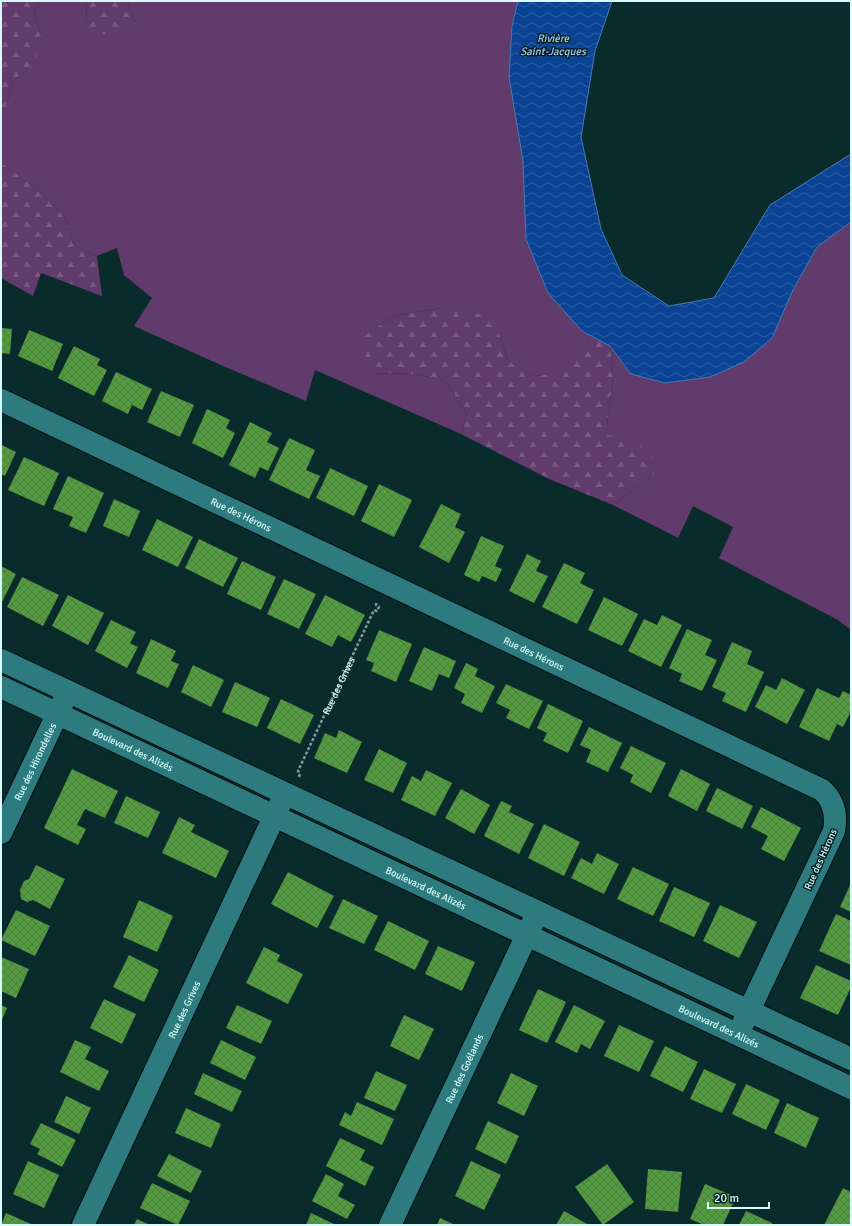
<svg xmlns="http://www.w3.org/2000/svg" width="852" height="1226" font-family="Signika,sans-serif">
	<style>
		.green { fill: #613b6b }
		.forest { fill: url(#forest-firs) }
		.water { fill: url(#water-waves); stroke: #487ab4 }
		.building { fill: url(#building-cross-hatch) }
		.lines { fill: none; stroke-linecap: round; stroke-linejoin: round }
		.minor-casing { stroke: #051112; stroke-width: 24 }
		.path { stroke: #7a9c9d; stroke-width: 2.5; stroke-dasharray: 3 2; stroke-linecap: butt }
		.minor { stroke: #2e7b7f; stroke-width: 22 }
		.labels { text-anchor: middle; stroke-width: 3; stroke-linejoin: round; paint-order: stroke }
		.street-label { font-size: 10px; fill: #d8fcfd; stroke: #012122 }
		.water-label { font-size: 11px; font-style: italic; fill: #aac7f3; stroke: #012122 }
	</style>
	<defs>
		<pattern id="forest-firs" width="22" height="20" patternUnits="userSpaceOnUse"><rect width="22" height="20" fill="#613b6b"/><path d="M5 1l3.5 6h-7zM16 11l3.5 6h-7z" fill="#775881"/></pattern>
		<pattern id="water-waves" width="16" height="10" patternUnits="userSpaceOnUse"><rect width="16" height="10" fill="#0a4394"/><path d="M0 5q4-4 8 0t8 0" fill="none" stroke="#2d5fa4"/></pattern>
		<pattern id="building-cross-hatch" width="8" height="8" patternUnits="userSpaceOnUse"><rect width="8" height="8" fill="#549b3f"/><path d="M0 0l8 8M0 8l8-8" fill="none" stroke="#4d7f44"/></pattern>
	</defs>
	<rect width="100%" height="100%" fill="#0a2b2c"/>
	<g class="green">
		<polygon points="39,1 87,1 86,23 135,23 128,1 518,1 512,26 523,161 526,239 582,330 592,336 556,375 532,376 507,359 501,338 441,308 394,316 363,336 369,373 417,374 446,382 467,413 461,434 315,370 306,401 223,366 134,326 152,298 124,275 117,248 97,256 74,245 67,220 44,195 1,162 1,113 6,106 13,81 27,71 41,35 34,13"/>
		<polygon points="851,222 851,630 838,620 719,558 733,527 693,506 678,538 613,505 651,476 606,434 613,376 610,346 631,374 793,290 817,247"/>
	</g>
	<g class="forest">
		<polygon points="1,1 39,1 34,13 41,35 36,57 27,71 13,81 6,106 3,112 1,113"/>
		<polygon points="87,1 128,1 135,23 119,34 97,34 86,23"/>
		<polygon points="1,162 44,195 67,220 74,245 97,256 102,296 41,273 33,296 1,278"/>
		<polygon points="441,308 484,315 501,338 507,359 532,376 556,374 592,336 610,346 613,376 606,434 639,444 661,465 651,476 613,505 549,479 461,434 467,413 446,382 417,374 369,373 359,353 363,336 394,316"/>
	</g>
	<polygon class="water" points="518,1 612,1 595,51 581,137 601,229 622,275 669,306 714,298 770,205 851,154 851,222 817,247 793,290 772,338 744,362 710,377 665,383 631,374 610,346 582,331 548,293 526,239 523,161 509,77 512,26"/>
	<g class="building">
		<polygon points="1,328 12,329 10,354 1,353"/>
		<polygon points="29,330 63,344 52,371 18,356"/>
		<polygon points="74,346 100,359 97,365 107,370 94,396 58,378"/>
		<polygon points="116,372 152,389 142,410 132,405 128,414 102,401"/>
		<polygon points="161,391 194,405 180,437 147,422"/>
		<polygon points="207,409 230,420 226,428 235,433 223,458 192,443"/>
		<polygon points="250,422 272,433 267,442 279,448 268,471 260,467 255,478 229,465"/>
		<polygon points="289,438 315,450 306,470 320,476 309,499 269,480"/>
		<polygon points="2,445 16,452 5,476 1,474"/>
		<polygon points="24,457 59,473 44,506 8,490"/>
		<polygon points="330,468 368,486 354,516 316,498"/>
		<polygon points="68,476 104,493 86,533 69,526 73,517 53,509"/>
		<polygon points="379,484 412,500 394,537 361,521"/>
		<polygon points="114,499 140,511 129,537 103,526"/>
		<polygon points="441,504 461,514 455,527 465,532 449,563 419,547"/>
		<polygon points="157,519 193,537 178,567 142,550"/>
		<polygon points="481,536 504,546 495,566 502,569 496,582 482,576 479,582 464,575"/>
		<polygon points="199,539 238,558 223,587 185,568"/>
		<polygon points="527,554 541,561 536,571 548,576 534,603 509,591"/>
		<polygon points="242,561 276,577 261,610 227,594"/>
		<polygon points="564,563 585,573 580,583 594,590 577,624 542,607"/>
		<polygon points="1,566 16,574 1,604"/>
		<polygon points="22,577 59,595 43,626 7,607"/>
		<polygon points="284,579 316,594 299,629 267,614"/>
		<polygon points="68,595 104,613 88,645 52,626"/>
		<polygon points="325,595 365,615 351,642 338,635 332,647 305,634"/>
		<polygon points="604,597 638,614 622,646 588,630"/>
		<polygon points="662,615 682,625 661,667 628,651 644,619 657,625"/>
		<polygon points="111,620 136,632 130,643 138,647 127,668 95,651"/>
		<polygon points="687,629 712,640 705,655 717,660 702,691 679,681 682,674 669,668"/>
		<polygon points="379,630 412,644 396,682 371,671 374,663 366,660"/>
		<polygon points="151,639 176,651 171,661 179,664 168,688 136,673"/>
		<polygon points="732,642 752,651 747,664 764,672 746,712 722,701 726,693 712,687"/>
		<polygon points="424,647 456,661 449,678 439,674 432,691 409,681"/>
		<polygon points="466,663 478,669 475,676 495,686 482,713 461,703 465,694 454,688"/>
		<polygon points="193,665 224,680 211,707 181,692"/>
		<polygon points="782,678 805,690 787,724 755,707 766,685 776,690"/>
		<polygon points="235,682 270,698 257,727 222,712"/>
		<polygon points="506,684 543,701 529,729 506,718 510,710 496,703"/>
		<polygon points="817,688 839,698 843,691 851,695 851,711 843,727 837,724 829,741 799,727"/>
		<polygon points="281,699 314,715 300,744 267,728"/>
		<polygon points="548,704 583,721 568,753 543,741 547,733 537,728"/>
		<polygon points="589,727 622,743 608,772 586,762 591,750 580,745"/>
		<polygon points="339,730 362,742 347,773 314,758 325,733 336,738"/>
		<polygon points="631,746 666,763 651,793 630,782 633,775 620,768"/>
		<polygon points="379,749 407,763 393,793 364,780"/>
		<polygon points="72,769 118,791 105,818 85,809 77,825 86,829 78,845 44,828"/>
		<polygon points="681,769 710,784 697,811 668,796"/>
		<polygon points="426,770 452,783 435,816 401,800 412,776 421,781"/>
		<polygon points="717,788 753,806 742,829 706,811"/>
		<polygon points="461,789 490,805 474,834 445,818"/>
		<polygon points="126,796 160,812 148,838 114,823"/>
		<polygon points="501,801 512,806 509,812 534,824 519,854 484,836"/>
		<polygon points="761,807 801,828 784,861 761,849 768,836 751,827"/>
		<polygon points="179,817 195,825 191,832 229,851 216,878 162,853"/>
		<polygon points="544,824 580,842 564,876 528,858"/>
		<polygon points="597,853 619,864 604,894 571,878 581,858 592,864"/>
		<polygon points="36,865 65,879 50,909 33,900 27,902 21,899 20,890 24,881 29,879"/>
		<polygon points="633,867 669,884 653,916 617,899"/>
		<polygon points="288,872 334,896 317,928 271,904"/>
		<polygon points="851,883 851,912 840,907"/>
		<polygon points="674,887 710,903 694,937 659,921"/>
		<polygon points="343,899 378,916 364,944 329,928"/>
		<polygon points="139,900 173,916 157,952 123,937"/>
		<polygon points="720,905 757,922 739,958 703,941"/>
		<polygon points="16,910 50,926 35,956 1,940"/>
		<polygon points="836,914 851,921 851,965 819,951"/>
		<polygon points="388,921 429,941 415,970 374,950"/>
		<polygon points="438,946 475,962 462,991 425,974"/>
		<polygon points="264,947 280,955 277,961 303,974 288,1004 246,983"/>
		<polygon points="129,955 159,970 144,1002 113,987"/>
		<polygon points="1,957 29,969 16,998 1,991"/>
		<polygon points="816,965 851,981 851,987 838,1015 800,998"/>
		<polygon points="538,989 566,1002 547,1043 519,1030"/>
		<polygon points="104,999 136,1014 122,1044 90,1028"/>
		<polygon points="1,1005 7,1008 1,1022"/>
		<polygon points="237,1005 272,1021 261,1044 226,1028"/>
		<polygon points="574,1005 605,1021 590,1049 581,1044 577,1053 555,1042"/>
		<polygon points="404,1015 434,1029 419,1060 390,1046"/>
		<polygon points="619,1025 654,1041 639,1072 604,1056"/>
		<polygon points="75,1040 91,1047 85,1059 109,1071 99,1091 60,1072"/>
		<polygon points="221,1040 256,1057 245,1080 210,1063"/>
		<polygon points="665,1046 698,1062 683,1092 650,1076"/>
		<polygon points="704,1069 736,1084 722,1113 690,1099"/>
		<polygon points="376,1071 407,1085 395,1111 364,1098"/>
		<polygon points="203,1073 242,1091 232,1112 194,1094"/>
		<polygon points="511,1073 538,1086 524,1116 497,1103"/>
		<polygon points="746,1084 780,1100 766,1130 732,1114"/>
		<polygon points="66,1096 91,1108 79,1134 54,1122"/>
		<polygon points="357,1102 394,1119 382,1145 339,1125 345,1112 351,1116"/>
		<polygon points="787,1103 819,1118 806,1148 774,1133"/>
		<polygon points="186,1108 221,1124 211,1148 175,1133"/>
		<polygon points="488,1121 519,1136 506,1164 475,1149"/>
		<polygon points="41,1123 76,1140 62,1167 37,1154 40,1149 30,1144"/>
		<polygon points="340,1138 365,1150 360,1160 374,1167 365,1186 326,1166"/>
		<polygon points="169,1154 202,1171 191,1193 157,1176"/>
		<polygon points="28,1161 59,1175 44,1208 13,1194"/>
		<polygon points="471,1161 501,1175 484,1210 455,1196"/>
		<polygon points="607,1164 634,1202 603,1225 575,1187"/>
		<polygon points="648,1169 682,1172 678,1212 645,1209"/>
		<polygon points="326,1174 344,1184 338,1196 355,1205 347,1219 312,1201"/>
		<polygon points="152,1183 190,1201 178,1225 140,1208"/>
		<polygon points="705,1184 736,1197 723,1225 704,1225 690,1219"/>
		<polygon points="843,1188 851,1192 851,1225 824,1225"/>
		<polygon points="564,1211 589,1225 556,1225"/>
		<polygon points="746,1211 772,1223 771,1225 739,1225"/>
		<polygon points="6,1213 33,1225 1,1225"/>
		<polygon points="311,1213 336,1225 306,1225"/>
		<polygon points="440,1218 455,1225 437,1225"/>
		<polygon points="137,1219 150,1225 134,1225"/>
	</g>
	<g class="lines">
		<g class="minor-casing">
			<g id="minor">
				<path id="s2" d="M1,400L822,790C834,801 837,815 834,831L738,1034"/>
				<polyline points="1,660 851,1059"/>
				<path id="s3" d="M1,687L851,1088"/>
				<path id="s4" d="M1,833L64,700"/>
				<path id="s5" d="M83,1225L281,802"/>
				<path id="s6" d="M390,1225L533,922"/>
			</g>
		</g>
		<path class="path" id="s1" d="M299,777L300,774L298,771L374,610L377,611L379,607L376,605L377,602"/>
		<use href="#minor" class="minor"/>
	</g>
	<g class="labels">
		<g class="street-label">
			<text dy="4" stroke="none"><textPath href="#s2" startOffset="266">Rue des Hérons</textPath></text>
			<text dy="4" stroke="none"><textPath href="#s2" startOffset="590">Rue des Hérons</textPath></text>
			<text dy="4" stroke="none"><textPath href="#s1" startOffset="101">Rue des Grives</textPath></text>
			<text dy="4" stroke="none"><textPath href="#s3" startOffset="146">Boulevard des Alizés</textPath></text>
			<text dy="4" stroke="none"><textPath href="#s4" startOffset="79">Rue des Hirondelles</textPath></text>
			<text transform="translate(820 859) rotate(-66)" y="4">Rue des Hérons</text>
			<text dy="4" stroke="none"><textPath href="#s3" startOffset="470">Boulevard des Alizés</textPath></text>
			<text dy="4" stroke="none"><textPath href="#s5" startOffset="238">Rue des Grives</textPath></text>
			<text dy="4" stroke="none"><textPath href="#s3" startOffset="794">Boulevard des Alizés</textPath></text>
			<text dy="4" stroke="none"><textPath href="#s6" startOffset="173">Rue des Goélands</textPath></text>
		</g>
		<g class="water-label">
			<text x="553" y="42">Rivière<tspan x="553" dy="13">Saint-Jacques</tspan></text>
		</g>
	</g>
	<rect width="852" height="1226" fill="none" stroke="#d8fcfd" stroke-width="4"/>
	<path d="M708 1202v6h61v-6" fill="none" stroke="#d8fcfd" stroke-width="2"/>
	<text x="714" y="1202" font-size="12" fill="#d8fcfd" stroke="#012122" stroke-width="3" paint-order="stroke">20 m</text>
</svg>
